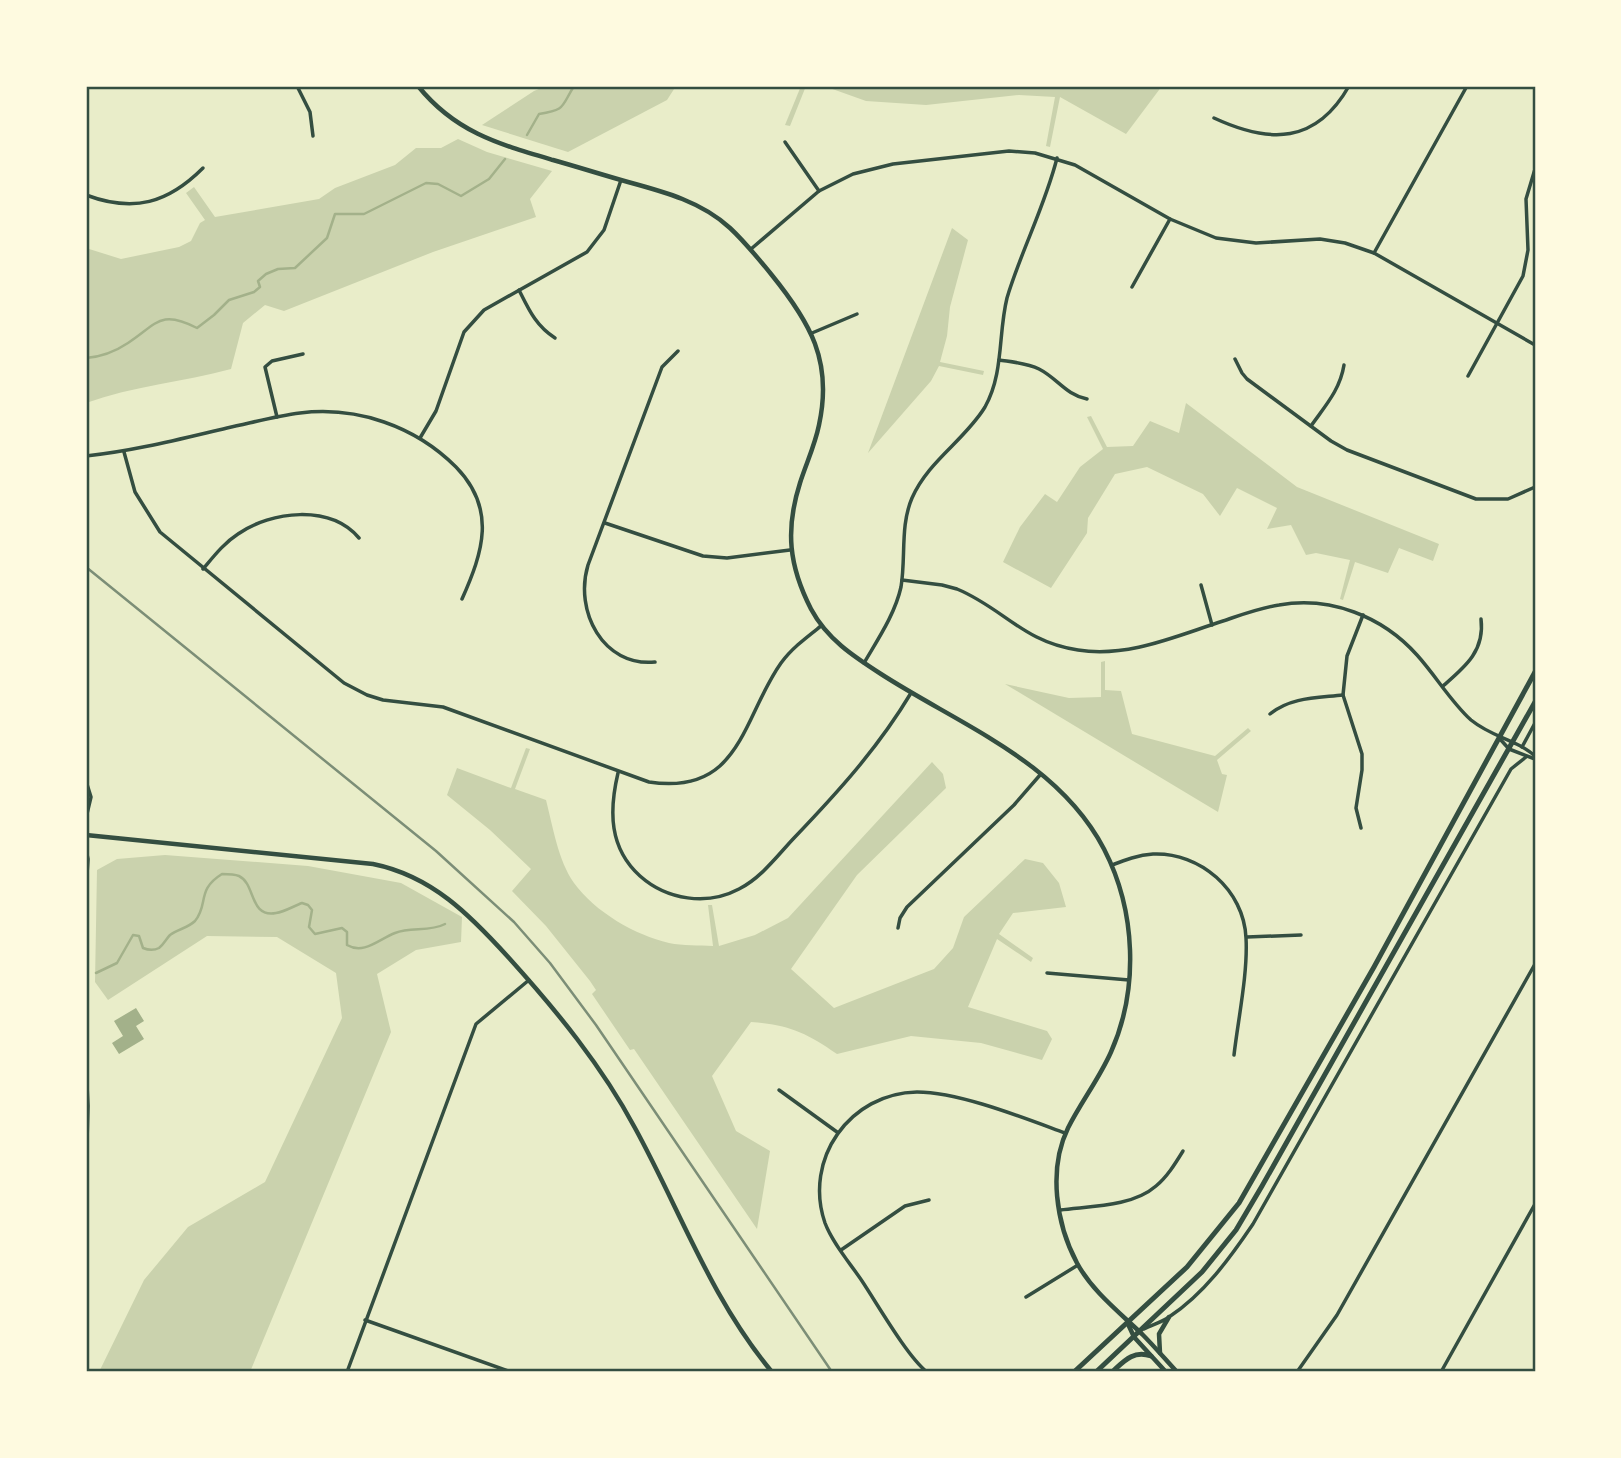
<svg xmlns="http://www.w3.org/2000/svg" width="1621" height="1458" font-family="Quicksand,sans-serif">
	<style>
		.green { fill: #cad2ad }
		.water { fill: #a3b18a }
		.lines { fill: none; stroke-linecap: round; stroke-linejoin: round }
		.stream { stroke: #a3b18a; stroke-width: 2.5 }
		.minor { stroke: #344e41; stroke-width: 3.5 }
		.tertiary { stroke: #344e41; stroke-width: 4.5 }
		.primary { stroke: #344e41; stroke-width: 5 }
		.rail { stroke: #7c8e77; stroke-width: 2.5 }
		.neatline { fill: none; stroke: #344e41; stroke-width: 2.5 }
	</style>
	<rect width="100%" height="100%" fill="#e9edc9"/>
	<g class="green">
		<polygon points="546,86 676,86 667,100 568,152 482,125 534,91"/>
		<polygon points="801,86 806,86 790,126 785,125"/>
		<polygon points="824,86 1162,86 1126,134 1060,97 1050,147 1046,146 1055,97 1019,95 926,105 866,101"/>
		<path d="M458,139L487,152L552,171L530,199L536,217L433,252L284,311L265,305L243,323L231,369C183,382 133,386 86,403V248L121,259L179,247L191,241L200,223L205,220L186,193L194,187L215,217L319,199L335,188L395,165L416,148H441Z"/>
		<polygon points="952,228 968,240 950,307 947,336 940,362 984,371 983,375 939,366 931,381 868,453"/>
		<polygon points="1186,403 1297,487 1439,544 1433,561 1399,548 1388,573 1355,562 1343,600 1340,599 1350,560 1316,553 1306,555 1291,525 1267,529 1277,508 1237,488 1220,516 1203,494 1147,467 1115,474 1088,518 1087,533 1051,588 1003,562 1020,527 1045,494 1057,502 1080,467 1103,449 1087,417 1091,416 1107,447 1133,446 1150,421 1179,433"/>
		<polygon points="1105,661 1105,690 1121,691 1132,734 1215,756 1248,728 1251,731 1217,760 1222,774 1227,775 1218,812 1005,684 1069,698 1101,697 1101,662"/>
		<path d="M526,748L530,749L515,789L546,800C553,827 558,860 574,883C595,912 635,935 669,943C683,946 699,945 713,946L708,905H712L719,946L755,935L788,918L932,762L943,774L946,788L857,875L791,969L834,1008L934,969L953,948L964,917L1025,859L1043,863L1059,883L1066,907L1013,913L999,934L1033,958L1031,962L997,939L968,1007L1047,1031L1052,1039L1042,1060L981,1043L911,1036L837,1054C805,1032 789,1025 751,1022L712,1076L736,1131L770,1151L757,1229L634,1049L630,1050L592,994L596,990L590,981L546,926L512,891L531,869L490,830L447,795L457,768L511,788Z"/>
		<polygon points="165,855 308,866 401,883 462,917 461,942 416,950 377,974 391,1032 250,1372 99,1372 144,1280 188,1227 265,1182 342,1018 336,973 277,937 207,936 108,1000 95,982 97,870 117,859"/>
	</g>
	<polygon class="water" points="136,1008 144,1021 136,1026 144,1039 119,1054 112,1043 123,1036 114,1021"/>
	<g class="lines">
		<g class="stream">
			<path d="M527,135L539,114C566,110 561,107 574,86"/>
			<path d="M86,358C100,357 116,351 128,343C157,324 160,309 197,328L214,315L229,300L254,292L260,287L258,281L266,274L278,269L295,268L327,238L335,214H364L426,183L438,184L461,196L489,179L505,159"/>
			<path d="M96,973L117,963L133,935L139,936L143,948C148,950 153,951 159,948C164,944 166,939 170,935C178,929 188,928 195,921C209,904 196,890 222,874C227,874 234,874 239,876C256,884 249,918 276,913C284,912 294,906 302,903L308,905L312,910L309,927L315,934L342,928L347,932V945C364,955 379,939 395,933C411,927 430,932 445,924"/>
		</g>
		<g class="minor">
			<polyline points="297,86 310,112 313,136"/>
			<path d="M1214,118C1270,144 1316,144 1349,86"/>
			<polyline points="785,142 819,191"/>
			<path d="M86,195C134,213 168,203 203,168"/>
			<polyline points="751,249 819,191 853,174 893,164 1009,151 1035,153 1075,165 1170,219 1216,238 1256,243 1320,239 1345,243 1374,253 1535,345"/>
			<polyline points="1374,253 1467,86"/>
			<polyline points="1132,287 1170,219"/>
			<path d="M519,290C529,310 536,326 555,338"/>
			<polyline points="812,333 857,314"/>
			<polyline points="1235,359 1242,373 1247,379 1331,441 1347,450 1476,499 1508,499 1535,487"/>
			<path d="M999,360C1012,362 1027,363 1039,369C1057,378 1066,395 1087,399"/>
			<polyline points="1468,376 1523,276 1528,250 1526,199 1535,169"/>
			<polyline points="277,417 265,367 272,361 303,354"/>
			<path d="M1311,426C1325,406 1340,390 1344,365"/>
			<polyline points="420,438 436,411 464,332 484,310 587,252 604,230 621,180"/>
			<path d="M124,452L135,492L160,532L344,683L367,695L383,700L443,707L649,782C741,796 742,718 781,663C792,648 807,637 821,626"/>
			<path d="M86,456C134,451 180,439 227,428C251,423 275,416 300,413C357,406 415,426 456,467C497,509 483,552 462,599"/>
			<polyline points="605,523 703,556 727,558 790,550"/>
			<path d="M203,569C214,556 224,543 238,534C271,511 330,504 359,538"/>
			<path d="M902,580L942,585L957,589C1003,608 1023,642 1078,650C1128,658 1176,636 1223,621C1241,615 1259,608 1279,605C1330,596 1382,616 1417,655C1436,676 1451,702 1471,720C1493,738 1516,739 1535,756"/>
			<polyline points="1201,585 1212,625"/>
			<path d="M655,662C603,667 574,611 588,565L662,367L678,351"/>
			<path d="M864,663C878,639 895,614 901,587C906,557 900,526 912,498C928,461 965,440 985,407C1004,373 998,334 1007,298C1021,251 1045,206 1057,158"/>
			<path d="M1443,686C1465,667 1485,651 1481,619"/>
			<path d="M1270,714C1291,697 1317,698 1343,695"/>
			<polyline points="1500,739 1509,749 1535,759"/>
			<polyline points="1522,747 1535,723"/>
			<path d="M618,773C609,811 609,848 640,876C667,900 707,906 739,889C761,878 777,856 794,838C838,792 878,748 911,693"/>
			<polyline points="86,781 91,797 86,818"/>
			<polyline points="1361,828 1356,808 1362,770 1362,754 1343,695 1347,656 1363,615"/>
			<polyline points="86,849 88,859 86,891"/>
			<path d="M1112,865C1125,860 1138,855 1153,854C1200,852 1244,890 1246,938C1248,973 1238,1020 1234,1055"/>
			<polyline points="898,928 900,918 907,907 1014,805 1040,775"/>
			<polyline points="1247,937 1301,935"/>
			<polyline points="1047,973 1129,980"/>
			<polyline points="86,1063 88,1106 86,1180"/>
			<polyline points="779,1090 837,1132"/>
			<path d="M1060,1210C1090,1206 1132,1207 1156,1186C1167,1177 1175,1164 1183,1151"/>
			<polyline points="841,1250 905,1206 929,1200"/>
			<polyline points="1026,1297 1078,1265"/>
			<polyline points="365,1320 511,1372"/>
			<path d="M1144,1329C1152,1325 1162,1322 1169,1317C1204,1294 1230,1258 1253,1224L1511,769L1526,757"/>
			<polyline points="347,1372 476,1024 529,980"/>
			<path d="M927,1372C907,1356 878,1305 862,1281C850,1263 833,1244 825,1223C803,1159 850,1093 917,1092C959,1092 1024,1118 1065,1133"/>
			<polyline points="1297,1372 1337,1315 1535,964"/>
			<polyline points="1441,1372 1535,1204"/>
		</g>
		<g class="tertiary">
			<path d="M418,86C455,132 498,144 553,160C578,167 603,175 628,182C665,192 702,202 730,228C745,242 758,258 771,274C810,322 833,361 819,425C815,445 806,464 800,483C785,530 789,566 811,609C827,639 853,656 881,674C960,725 1058,761 1104,849C1136,911 1139,989 1111,1052C1099,1079 1081,1102 1068,1128C1048,1169 1056,1224 1077,1263C1092,1291 1119,1312 1142,1334C1154,1346 1165,1359 1177,1372"/>
			<path d="M86,835L373,864C432,876 470,915 509,958C556,1010 602,1066 635,1128C680,1210 711,1299 772,1372"/>
			<polyline points="1128,1324 1134,1337 1166,1372"/>
			<polyline points="1160,1353 1159,1334 1169,1317"/>
		</g>
		<g class="primary">
			<polyline points="1074,1372 1187,1267 1239,1203 1374,967 1535,672"/>
			<polyline points="1096,1372 1202,1272 1236,1230 1262,1186 1535,702"/>
			<path d="M1112,1372C1124,1361 1133,1350 1151,1356"/>
		</g>
		<polyline class="rail" points="86,567 436,851 514,922 550,963 596,1025 832,1372"/>
	</g>
	<rect width="1621" height="1458" fill="none" stroke="#fefae0" stroke-width="175"/>
	<rect x="88" y="88" width="1446" height="1282" class="neatline"/>
</svg>
